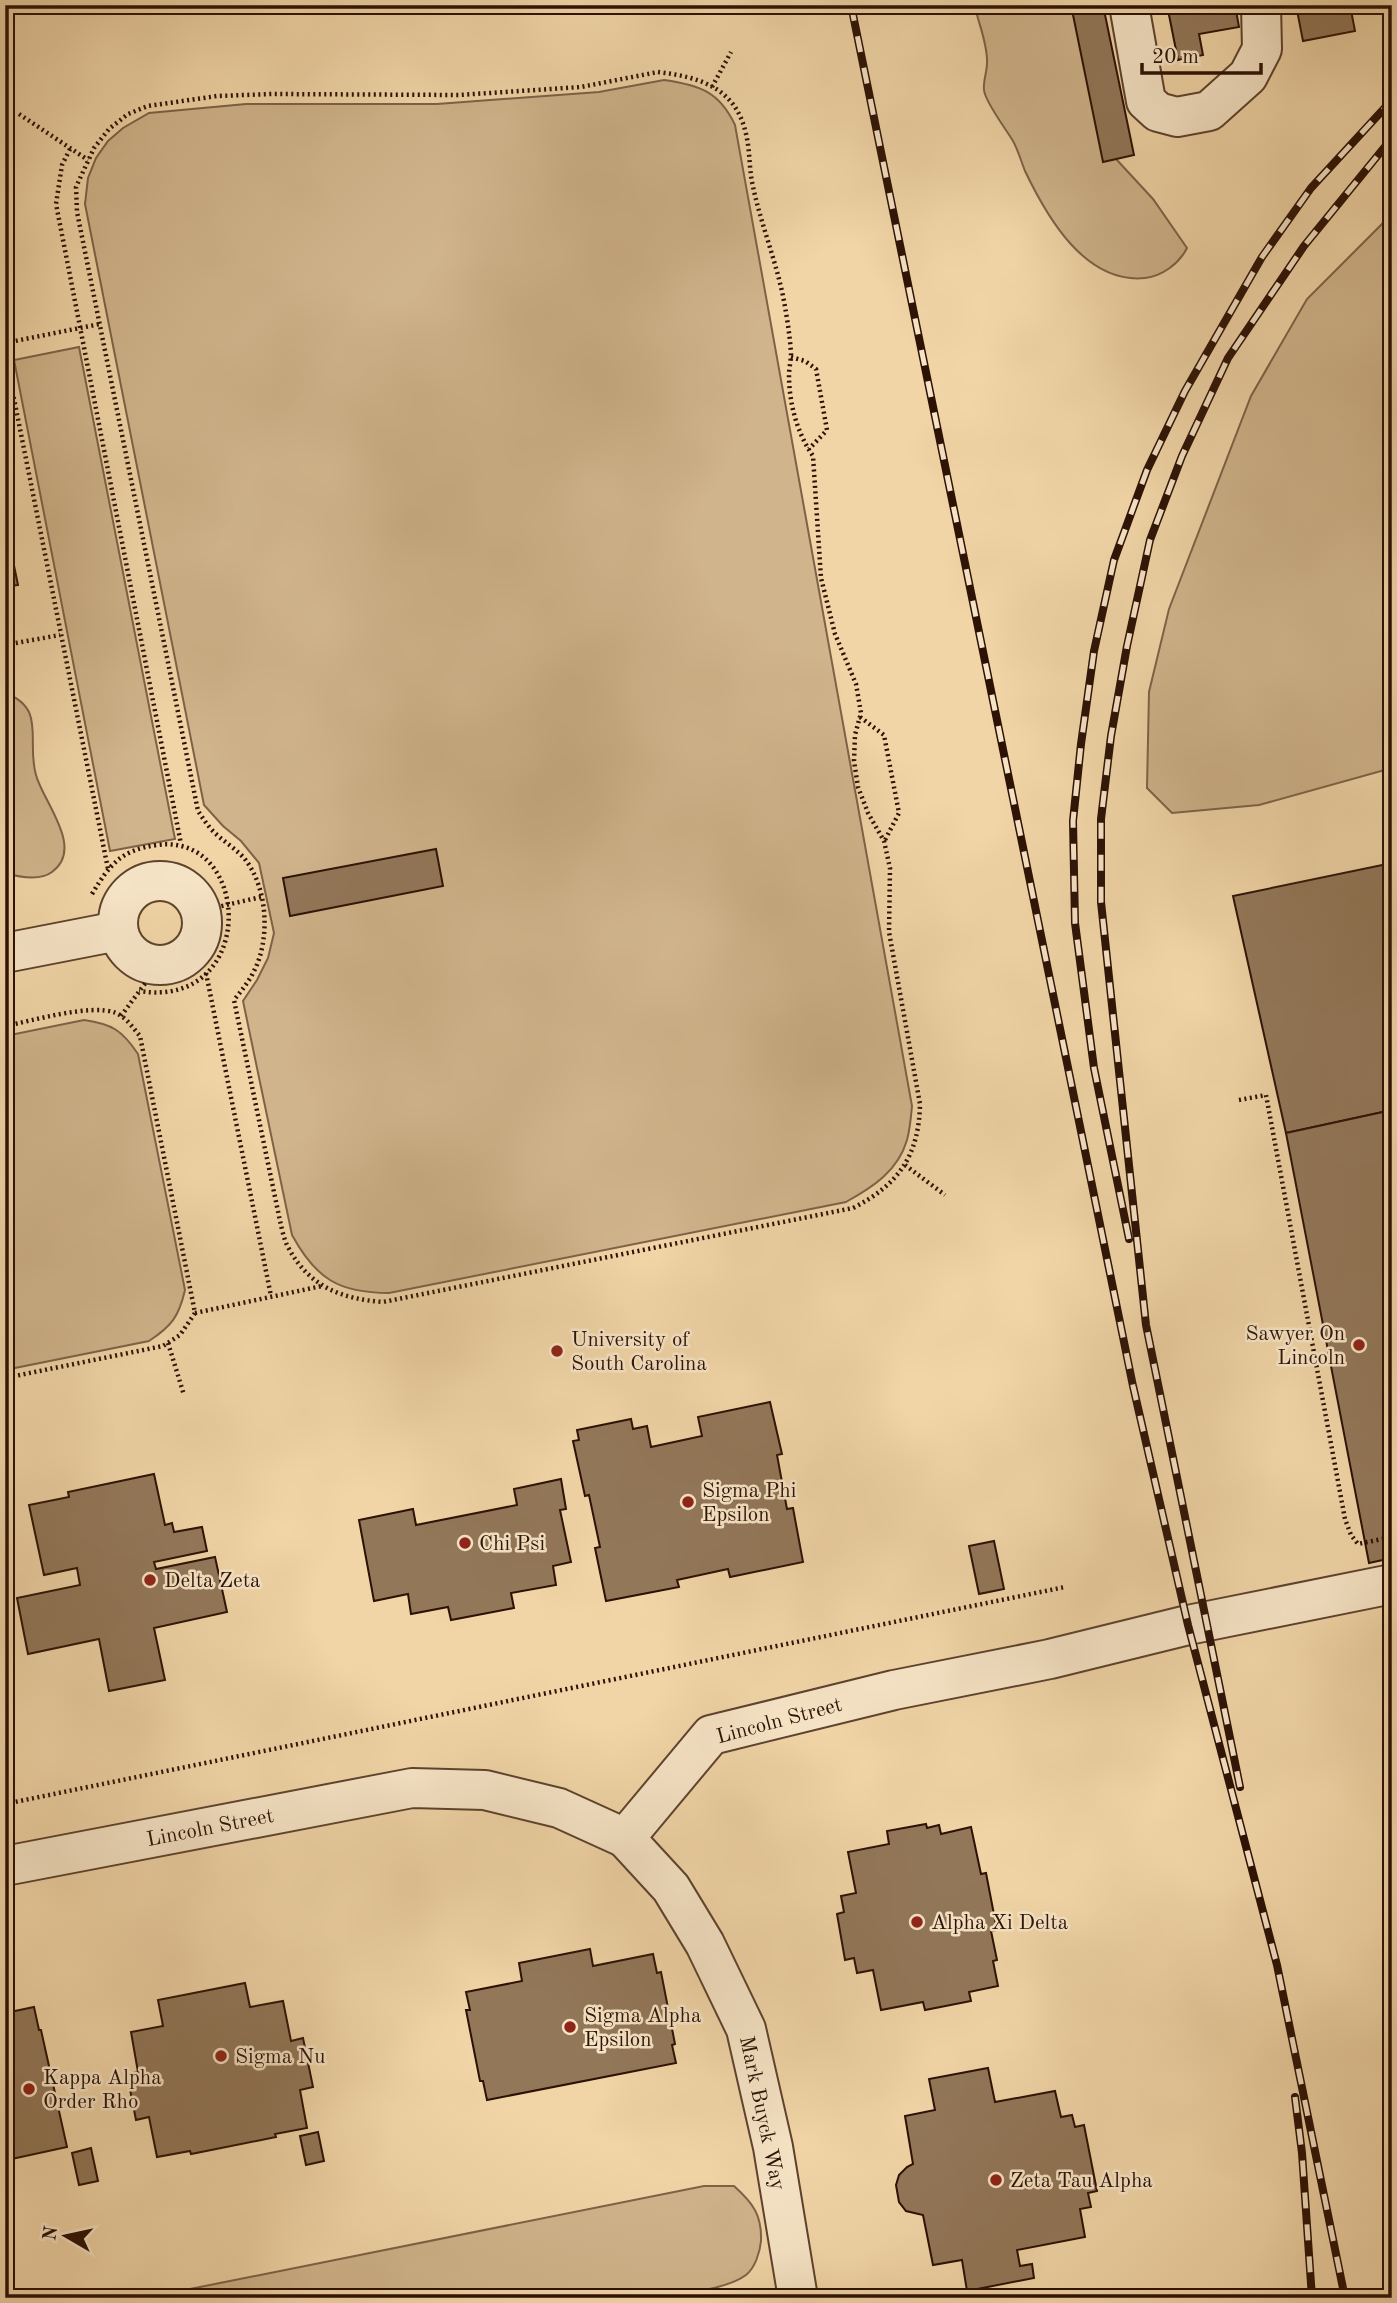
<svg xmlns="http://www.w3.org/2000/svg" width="1397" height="2303" font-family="'Old Standard TT',serif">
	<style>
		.green { fill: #d0b48b; stroke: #7e6248; stroke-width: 2 }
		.building { fill: #927759; stroke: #2c1105; stroke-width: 2 }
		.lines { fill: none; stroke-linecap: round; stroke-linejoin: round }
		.minor-casing { stroke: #5d422e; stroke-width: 42 }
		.path { stroke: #2c1105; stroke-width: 4.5; stroke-dasharray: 2 3.5; stroke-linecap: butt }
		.minor { stroke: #f6e4c6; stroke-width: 38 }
		.rail-casing { stroke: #2c1105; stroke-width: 8 }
		.rail { stroke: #f6e4c6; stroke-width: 5; stroke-dasharray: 16; stroke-linecap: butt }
		.poi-dot { fill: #8f2418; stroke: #f6e4c6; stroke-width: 2.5 }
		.labels { text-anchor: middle; stroke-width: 5; stroke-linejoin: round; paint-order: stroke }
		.poi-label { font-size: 21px; fill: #2c1105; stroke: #f6e4c6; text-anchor: start }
		.street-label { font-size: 21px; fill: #2c1105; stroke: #f6e4c6 }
	</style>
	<rect width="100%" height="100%" fill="#f1d5a7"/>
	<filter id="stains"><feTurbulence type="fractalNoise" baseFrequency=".00286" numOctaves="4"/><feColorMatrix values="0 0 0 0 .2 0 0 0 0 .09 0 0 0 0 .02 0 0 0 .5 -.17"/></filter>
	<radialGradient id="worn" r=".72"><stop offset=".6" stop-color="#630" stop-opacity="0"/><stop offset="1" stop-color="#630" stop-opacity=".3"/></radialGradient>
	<g class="green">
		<path d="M977,5H1071L1116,159L1153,199L1187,248C1179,264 1162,276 1145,278C1085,284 1047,217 1025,171C1021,161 1018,150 1013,141C1006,129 985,102 984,90C983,81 987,72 987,63C988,47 980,27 976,11Z"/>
		<path d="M664,80C699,85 719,91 735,125L912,1106C911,1117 910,1129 907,1140C898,1171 873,1187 846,1202L389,1293C339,1293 316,1279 292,1235L243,1001L257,980L268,958L274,933L259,863L241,841L223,826L204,805L85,204L88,178L96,158L108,141L123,128L149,113L246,104H437L599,92Z"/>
		<polygon points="1392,214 1392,768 1259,805 1172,813 1147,788 1149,692 1169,609 1251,396 1307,299"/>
		<polygon points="79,347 175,839 110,851 14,360"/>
		<path d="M5,693C47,708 26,741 36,775C43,802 85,848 52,872C40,881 19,877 5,873Z"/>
		<path d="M84,1020C112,1024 122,1030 138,1054L185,1290C179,1316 172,1326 149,1341L5,1370V1036Z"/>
		<path d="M704,2186H734C753,2203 762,2215 761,2241C760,2252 755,2268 746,2275C726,2290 682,2293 657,2298H145Z"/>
	</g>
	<g class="building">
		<polygon points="1071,5 1103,5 1134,155 1103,162"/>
		<polygon points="1167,5 1235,5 1239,27 1199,34 1203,55 1178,60"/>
		<polygon points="1296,5 1350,5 1355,31 1303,41"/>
		<polygon points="5,522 18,585 5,587"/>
		<polygon points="436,849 443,886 290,916 283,878"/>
		<polygon points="1392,863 1392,1110 1286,1133 1233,896"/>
		<polygon points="1392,1110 1392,1558 1369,1563 1286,1133"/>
		<polygon points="770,1402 782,1454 777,1455 787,1509 793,1508 803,1562 730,1577 728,1569 677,1580 679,1587 606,1601 595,1548 600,1547 589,1495 585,1496 573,1441 579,1440 577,1430 631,1419 633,1429 647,1426 651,1447 702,1436 698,1417"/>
		<polygon points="154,1474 165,1525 172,1523 174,1532 202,1527 207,1551 154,1562 156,1569 215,1557 227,1612 154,1628 165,1680 109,1691 99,1639 28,1654 17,1598 80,1585 77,1568 44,1575 29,1505 69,1497 68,1492"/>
		<polygon points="561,1479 566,1509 560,1510 571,1562 553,1566 556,1585 511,1593 514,1608 451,1620 448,1607 411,1614 408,1594 374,1601 359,1520 413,1509 416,1525 517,1505 514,1489"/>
		<polygon points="994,1541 1004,1589 979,1594 969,1546"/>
		<polygon points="926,1824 927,1828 939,1825 941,1834 971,1827 981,1874 986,1873 997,1930 991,1931 997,1960 993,1961 998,1986 969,1992 971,2001 925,2010 923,2002 881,2010 873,1970 857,1973 854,1958 845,1960 837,1914 844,1912 841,1896 856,1893 848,1852 889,1844 887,1831"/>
		<polygon points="590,1949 593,1966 653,1954 657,1973 661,1972 675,2044 672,2045 676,2063 487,2100 483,2081 480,2081 466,2010 470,2010 466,1992 522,1981 519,1963"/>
		<polygon points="245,1983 250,2007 283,2001 291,2041 303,2038 313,2087 300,2090 307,2128 275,2134 276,2137 191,2154 190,2151 157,2157 149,2117 136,2120 127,2074 138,2072 131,2032 163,2026 158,2000"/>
		<polygon points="34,2007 39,2030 41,2030 67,2147 7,2160 8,2165 5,2165 5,2013"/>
		<polygon points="988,2068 995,2102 1055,2091 1061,2117 1072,2115 1075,2127 1084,2125 1097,2191 1088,2193 1091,2207 1080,2209 1085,2237 1017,2250 1020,2266 1032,2264 1034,2278 967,2291 962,2260 933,2265 923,2215 906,2211 899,2202 896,2185 899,2175 907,2167 913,2164 905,2116 935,2110 929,2079"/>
		<polygon points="318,2132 324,2161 306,2165 300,2136"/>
		<polygon points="91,2148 98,2181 79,2185 72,2153"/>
	</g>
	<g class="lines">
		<g class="minor-casing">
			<g id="minor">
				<polyline points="1129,5 1146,101 1158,112 1177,117 1209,111 1248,76 1262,49 1261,5"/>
				<circle cx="160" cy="923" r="42"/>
				<polyline points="5,953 118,931"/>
				<polyline points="625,1838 671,1888 705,1944 746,2029 773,2147 798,2298"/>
				<polyline points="5,1866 412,1788 485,1790 559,1808 625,1838 711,1735 894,1690 1050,1659 1188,1625 1392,1584"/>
			</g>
		</g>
		<g class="path">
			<path d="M658,72C700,77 736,88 746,134C750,150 749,166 752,182C760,222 776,260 784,301C787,318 790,336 791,354C791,361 789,368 789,375C789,403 797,433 813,456L821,578L835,634L856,684L861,713L855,735L854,761L858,787L868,813L884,841L890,868L889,932L920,1104C919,1156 898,1185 853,1208L383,1302C342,1299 309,1287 288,1247C284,1240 282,1229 280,1221L234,1000C241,991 248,983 253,973C271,940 268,887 244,858C234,847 221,840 211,829C206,823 202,817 198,811L77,212L76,187L94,148L109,129L128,114L148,106L217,96L272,94L459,95L581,87Z"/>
			<polyline points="712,87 731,52"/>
			<polyline points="19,114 88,160"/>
			<polyline points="70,149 62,165 56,204 181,844"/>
			<polyline points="5,289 14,288"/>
			<polyline points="5,343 100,324"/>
			<polyline points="5,354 108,869"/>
			<polyline points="791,357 805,361 816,369 827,430 809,449"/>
			<polyline points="5,645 60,635"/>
			<polyline points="860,717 884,735 899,813 885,840"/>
			<path d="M92,894C110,864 121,850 157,845C253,832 258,1010 139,991"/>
			<polyline points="200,911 261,897"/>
			<polyline points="206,973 271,1296"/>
			<polyline points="121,1016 158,966"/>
			<path d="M5,1026C32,1021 91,1003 116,1013C127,1018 133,1028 140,1036L195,1313L180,1335L163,1346L5,1378"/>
			<polyline points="1239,1100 1266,1095 1345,1519 1351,1535 1358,1544 1392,1537"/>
			<polyline points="905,1165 945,1195"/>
			<polyline points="195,1313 322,1286"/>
			<polyline points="168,1343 184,1395"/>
			<polyline points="5,1804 1065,1587"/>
		</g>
		<use href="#minor" class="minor"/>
		<g class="rail-casing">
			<g id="rail">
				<polyline points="851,5 1133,1386 1188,1625 1277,1965 1345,2298"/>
				<polyline points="1129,1239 1094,1068 1075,923 1073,821 1081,744 1094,651 1114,560 1147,470 1185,391 1262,257 1311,188 1392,100"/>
				<polyline points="1240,1787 1146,1325 1101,902 1101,819 1111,736 1127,646 1150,540 1182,456 1228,358 1304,246 1392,138"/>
				<polyline points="1295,2097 1302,2153 1312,2298"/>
			</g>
		</g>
		<use href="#rail" class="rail"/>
	</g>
	<g class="poi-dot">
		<circle cx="1359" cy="1345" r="7"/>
		<circle cx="557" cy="1351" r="7"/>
		<circle cx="688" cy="1502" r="7"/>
		<circle cx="465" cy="1543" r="7"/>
		<circle cx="150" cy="1580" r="7"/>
		<circle cx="917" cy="1922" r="7"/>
		<circle cx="570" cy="2027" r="7"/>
		<circle cx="221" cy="2056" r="7"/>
		<circle cx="29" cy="2089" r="7"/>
		<circle cx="996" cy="2180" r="7"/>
	</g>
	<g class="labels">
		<g class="poi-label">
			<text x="1345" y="1340" text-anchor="end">Sawyer On<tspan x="1345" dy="24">Lincoln</tspan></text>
			<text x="571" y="1346">University of<tspan x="571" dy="24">South Carolina</tspan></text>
			<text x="702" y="1497">Sigma Phi<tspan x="702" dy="24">Epsilon</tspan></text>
			<text x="479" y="1550">Chi Psi</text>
			<text x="164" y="1587">Delta Zeta</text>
			<text x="931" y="1929">Alpha Xi Delta</text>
			<text x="584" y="2022">Sigma Alpha<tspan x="584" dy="24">Epsilon</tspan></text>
			<text x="235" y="2063">Sigma Nu</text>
			<text x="43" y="2084">Kappa Alpha<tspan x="43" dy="24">Order Rho</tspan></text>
			<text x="1010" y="2187">Zeta Tau Alpha</text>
		</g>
		<g class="street-label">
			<text transform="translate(779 1720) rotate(-15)" y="7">Lincoln Street</text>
			<text transform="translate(210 1827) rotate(-11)" y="7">Lincoln Street</text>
			<text transform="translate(763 2113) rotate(78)" y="7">Mark Buyck Way</text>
		</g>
	</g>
	<rect width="1397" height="2303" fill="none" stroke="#f1d5a7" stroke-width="28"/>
	<rect x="7" y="7" width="1383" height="2289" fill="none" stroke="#2c1105" stroke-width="3.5"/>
	<rect x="14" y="14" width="1369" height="2275" fill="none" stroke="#2c1105" stroke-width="2"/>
	<g transform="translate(66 2236) rotate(279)" stroke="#f6e4c6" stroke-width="5" paint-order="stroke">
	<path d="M0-5L12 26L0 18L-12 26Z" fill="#2c1105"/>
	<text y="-10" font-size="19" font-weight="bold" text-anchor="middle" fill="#2c1105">N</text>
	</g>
	<path d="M1142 63v10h119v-10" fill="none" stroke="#2c1105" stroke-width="3.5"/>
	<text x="1152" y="63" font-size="21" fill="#2c1105" stroke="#f6e4c6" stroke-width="5" paint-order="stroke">20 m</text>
	<rect width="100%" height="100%" filter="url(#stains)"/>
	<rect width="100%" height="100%" fill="url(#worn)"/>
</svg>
